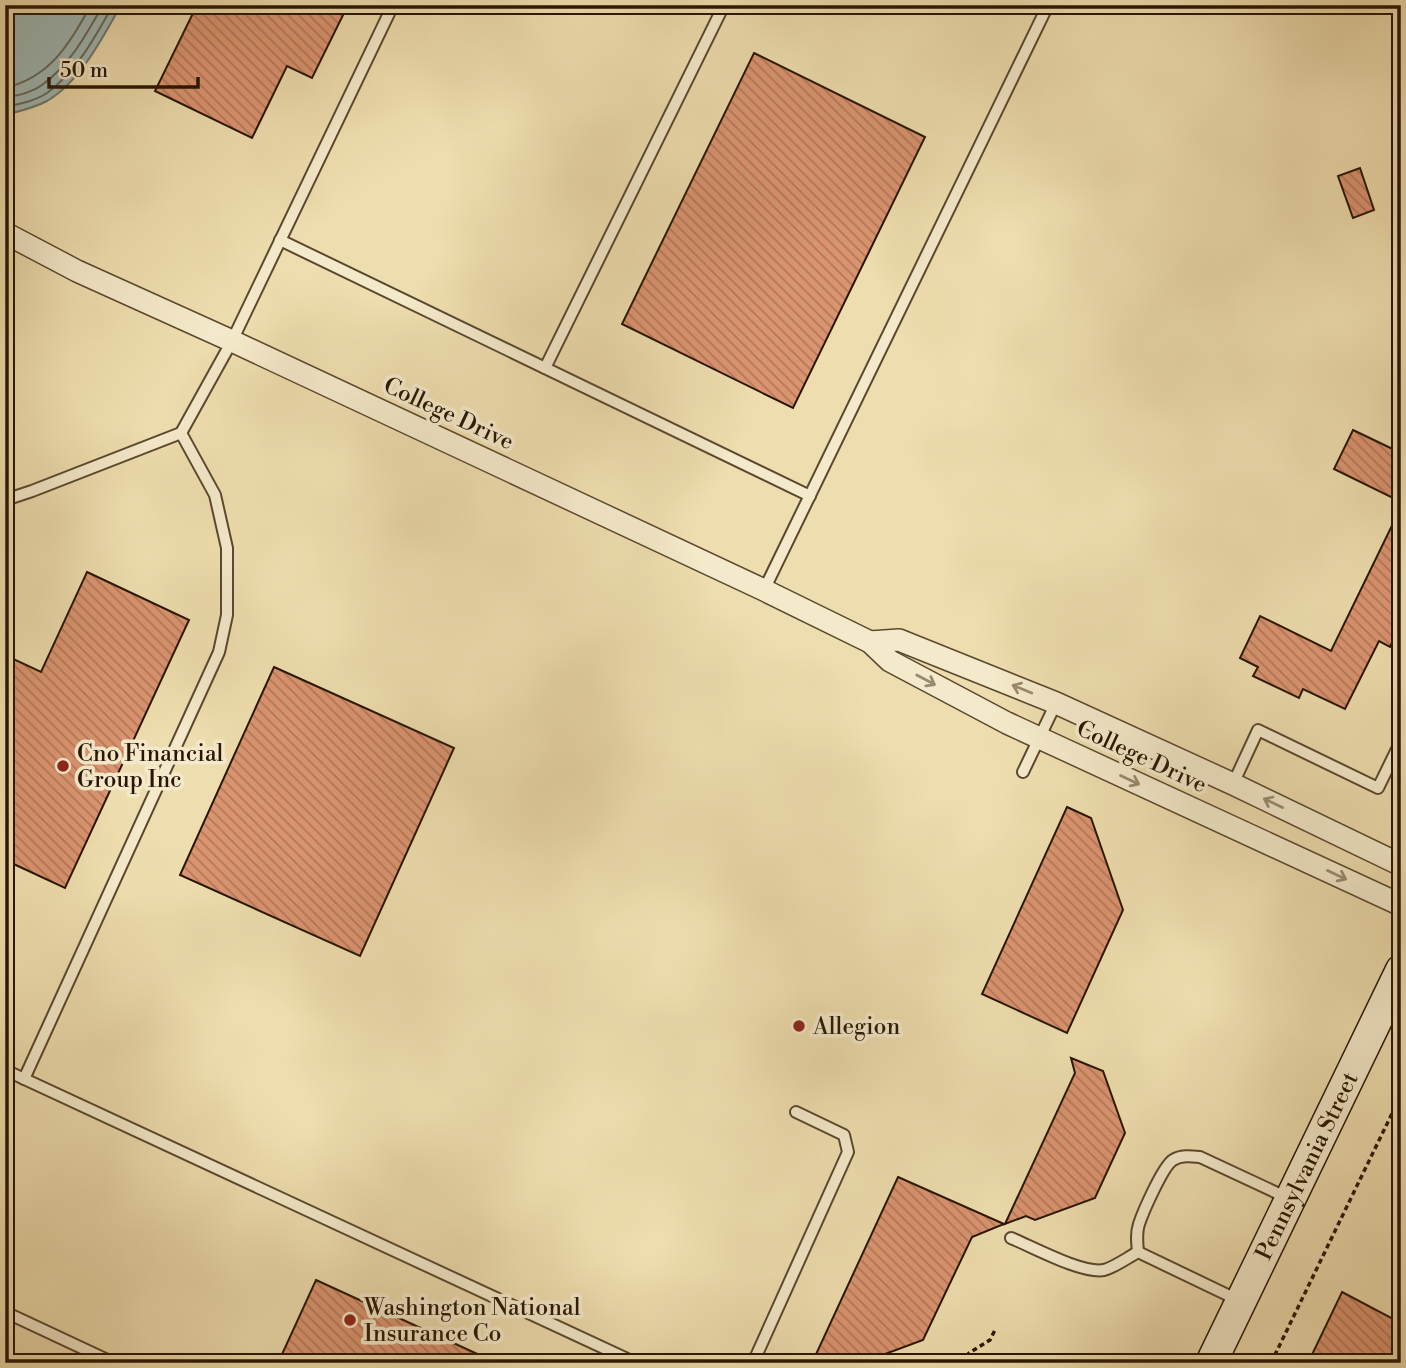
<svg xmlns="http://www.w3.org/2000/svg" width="1406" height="1368" font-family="'Libre Bodoni',serif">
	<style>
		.water { fill: #9fb9b6; stroke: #6f786e; stroke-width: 2 }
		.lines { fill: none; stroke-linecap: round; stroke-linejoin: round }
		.shore { stroke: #64685c; stroke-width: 2 }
		.building { fill: url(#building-back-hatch); stroke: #281603; stroke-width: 2 }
		.lane-casing { stroke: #5a482e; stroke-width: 14 }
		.street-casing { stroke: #5a482e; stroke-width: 24 }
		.secondary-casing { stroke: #281603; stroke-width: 33 }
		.path { stroke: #281603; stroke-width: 3.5; stroke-dasharray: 5 3.5; stroke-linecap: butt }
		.lane { stroke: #f4e9ca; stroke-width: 10 }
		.street { stroke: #f4e9ca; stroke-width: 21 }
		.secondary { stroke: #f4e9ca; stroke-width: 30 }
		.oneway { stroke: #988a70 }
		.poi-dot { fill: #8f2418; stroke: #f4e9ca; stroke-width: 2.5 }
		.labels { text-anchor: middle; stroke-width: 7; stroke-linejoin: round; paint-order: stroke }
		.street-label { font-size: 23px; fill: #281603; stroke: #f4e9ca }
		.poi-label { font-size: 23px; fill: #281603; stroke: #f4e9ca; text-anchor: start }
	</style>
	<defs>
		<pattern id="building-back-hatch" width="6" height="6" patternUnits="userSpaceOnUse" patternTransform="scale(1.75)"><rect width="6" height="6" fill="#db9470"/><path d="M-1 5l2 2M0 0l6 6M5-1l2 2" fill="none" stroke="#b2785a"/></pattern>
	</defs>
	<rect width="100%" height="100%" fill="#eeddae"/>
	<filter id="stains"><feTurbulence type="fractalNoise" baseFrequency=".00286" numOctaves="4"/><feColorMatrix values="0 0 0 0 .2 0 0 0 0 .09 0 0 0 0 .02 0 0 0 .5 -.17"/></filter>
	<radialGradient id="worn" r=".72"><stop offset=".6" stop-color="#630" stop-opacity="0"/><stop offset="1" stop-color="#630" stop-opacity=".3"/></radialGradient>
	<path class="water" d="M5,5H121C103,37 80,82 47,101C34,108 20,111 5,115Z"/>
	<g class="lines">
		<g class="shore">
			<path d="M5,88C51,77 69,44 91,5"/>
			<path d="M5,98C18,95 31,93 42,85C70,65 86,35 103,5"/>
			<path d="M5,107C19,104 35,101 47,93C77,71 95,37 113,5"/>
		</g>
	</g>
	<g class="building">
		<polygon points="197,5 348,5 312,78 287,66 252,138 155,91"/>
		<polygon points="754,53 925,137 793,408 622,324"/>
		<polygon points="1360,168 1374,210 1353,218 1338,176"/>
		<polygon points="1353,430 1401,453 1401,502 1334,469"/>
		<polygon points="1401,507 1401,642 1394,639 1390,647 1379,641 1345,709 1303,689 1299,698 1253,676 1258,667 1240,658 1260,616 1331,651"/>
		<polygon points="87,572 189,620 65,888 5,860 5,655 41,672"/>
		<polygon points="274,667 454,748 360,956 180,875"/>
		<polygon points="1067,807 1091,818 1123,910 1067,1033 982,994"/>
		<polygon points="1071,1058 1103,1071 1125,1133 1095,1198 1035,1220 1026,1216 1005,1224 1075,1073"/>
		<polygon points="898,1177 1004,1224 972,1237 923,1340 861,1363 812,1363"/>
		<polygon points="316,1280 497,1363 278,1363"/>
		<polygon points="1342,1292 1401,1323 1401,1363 1308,1363"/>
	</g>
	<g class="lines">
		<g class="lane-casing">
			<g id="lane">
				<polyline points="280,240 810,496"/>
				<polyline points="545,368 724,5"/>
				<polyline points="5,500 32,491 181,433 232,341 393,5"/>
				<polyline points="764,590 1048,5"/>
				<polyline points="1023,772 1056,703"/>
				<polyline points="1233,784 1258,730 1378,788 1401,741"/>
				<polyline points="5,1070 636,1363"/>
				<polyline points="24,1079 219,652 227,615 227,548 215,495 181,433"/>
				<path d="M1011,1238C1033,1247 1082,1274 1104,1270C1115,1267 1127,1258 1138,1252L1238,1300"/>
				<path d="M1138,1252C1137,1242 1136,1233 1139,1224C1143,1212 1163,1166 1173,1160C1181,1155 1190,1156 1200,1157L1290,1199"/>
				<polyline points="5,1312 114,1363"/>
				<polyline points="753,1363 848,1152 844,1135 796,1112"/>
			</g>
		</g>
		<g class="street-casing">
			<g id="street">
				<polyline points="5,233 77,271 232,341 764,590 870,642 890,661 1007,723 1401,905"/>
				<polyline points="870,642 899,640 1056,703 1233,784 1401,865"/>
			</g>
		</g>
		<g class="secondary-casing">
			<g id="secondary">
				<path id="s1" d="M1211,1363L1401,970"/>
			</g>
		</g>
		<g class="path">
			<polyline points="961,1363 969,1353 990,1340 996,1328"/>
			<polyline points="1271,1363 1401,1095"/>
		</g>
		<use href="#lane" class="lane"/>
		<use href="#street" class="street"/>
		<use href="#secondary" class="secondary"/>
	</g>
	<defs><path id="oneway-shaft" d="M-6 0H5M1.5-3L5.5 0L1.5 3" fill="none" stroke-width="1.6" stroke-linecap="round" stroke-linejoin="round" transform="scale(1.75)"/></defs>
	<g class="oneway">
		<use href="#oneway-shaft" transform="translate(926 680) rotate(28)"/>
		<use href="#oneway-shaft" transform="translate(1022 689) rotate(-158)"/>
		<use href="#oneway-shaft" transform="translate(1130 780) rotate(25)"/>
		<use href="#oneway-shaft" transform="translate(1273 803) rotate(-154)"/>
		<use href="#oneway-shaft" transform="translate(1337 875) rotate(25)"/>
	</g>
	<g class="poi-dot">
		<circle cx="63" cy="766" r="7"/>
		<circle cx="799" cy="1026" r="7"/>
		<circle cx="350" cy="1320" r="7"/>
	</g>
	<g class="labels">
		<g class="street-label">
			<text transform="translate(449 413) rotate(25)" y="8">College Drive</text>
			<text transform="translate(1142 756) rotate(25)" y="8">College Drive</text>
			<text dy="8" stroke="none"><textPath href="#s1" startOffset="219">Pennsylvania Street</textPath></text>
		</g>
		<g class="poi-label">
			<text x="77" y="761">Cno Financial<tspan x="77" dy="26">Group Inc</tspan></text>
			<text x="813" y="1034">Allegion</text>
			<text x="364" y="1315">Washington National<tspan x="364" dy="26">Insurance Co</tspan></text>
		</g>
	</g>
	<rect width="1406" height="1368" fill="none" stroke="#eeddae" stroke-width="28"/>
	<rect x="7" y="7" width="1392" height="1354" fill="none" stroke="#281603" stroke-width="3.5"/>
	<rect x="14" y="14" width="1378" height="1340" fill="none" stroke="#281603" stroke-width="2"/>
	<path d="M49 77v10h149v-10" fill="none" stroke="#281603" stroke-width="3.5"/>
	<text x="60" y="77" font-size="21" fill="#281603" stroke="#f4e9ca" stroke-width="5" paint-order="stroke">50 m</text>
	<rect width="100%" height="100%" filter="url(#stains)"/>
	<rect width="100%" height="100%" fill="url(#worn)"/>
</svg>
